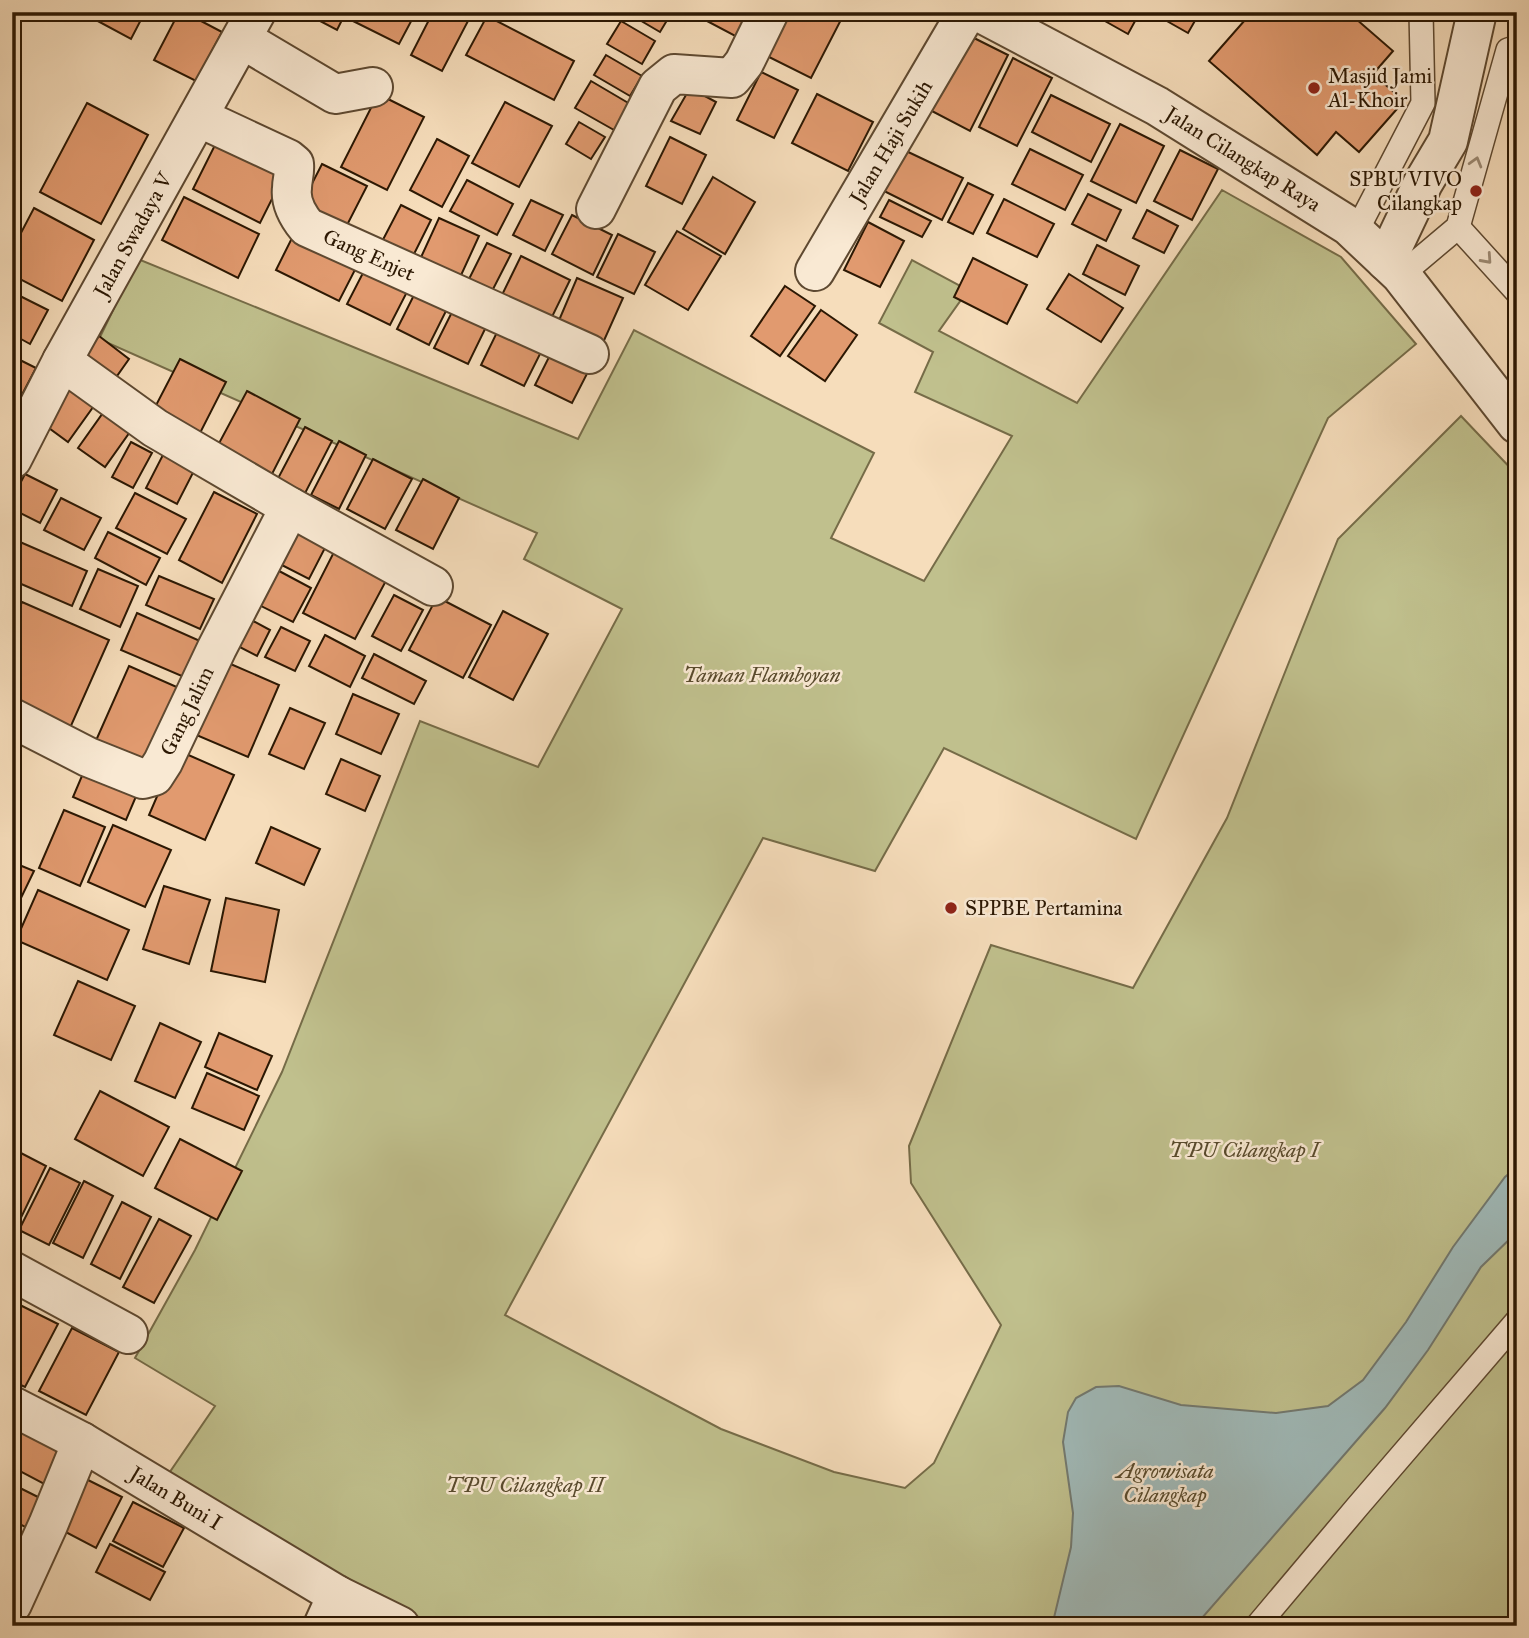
<svg xmlns="http://www.w3.org/2000/svg" width="1529" height="1638" font-family="'IM FELL Great Primer',serif">
	<style>
		.green { fill: #c0c08d; stroke: #766c48; stroke-width: 2 }
		.water { fill: #a0bab9; stroke: #727970; stroke-width: 2 }
		.building { fill: #e19a6f; stroke: #2c1803; stroke-width: 2 }
		.lines { fill: none; stroke-linecap: round; stroke-linejoin: round }
		.service-casing { stroke: #5e4931; stroke-width: 26 }
		.minor-casing { stroke: #5e4931; stroke-width: 42 }
		.tertiary-casing { stroke: #5e4931; stroke-width: 42 }
		.service { stroke: #f9e9d3; stroke-width: 23 }
		.minor { stroke: #f9e9d3; stroke-width: 38 }
		.tertiary { stroke: #f9e9d3; stroke-width: 38 }
		.oneway { stroke: #9d8b75 }
		.poi-dot { fill: #8f2418; stroke: #f9e9d3; stroke-width: 2.5 }
		.labels { text-anchor: middle; stroke-width: 5; stroke-linejoin: round; paint-order: stroke }
		.poi-label { font-size: 21px; fill: #2c1803; stroke: #f9e9d3; text-anchor: start }
		.street-label { font-size: 21px; fill: #2c1803; stroke: #f9e9d3 }
		.park-label { font-size: 21px; font-style: italic; fill: #584a2c; stroke: #f9e9d3 }
	</style>
	<rect width="100%" height="100%" fill="#f6ddbb"/>
	<filter id="stains"><feTurbulence type="fractalNoise" baseFrequency=".00286" numOctaves="4"/><feColorMatrix values="0 0 0 0 .2 0 0 0 0 .09 0 0 0 0 .02 0 0 0 .5 -.17"/></filter>
	<radialGradient id="worn" r=".72"><stop offset=".6" stop-color="#630" stop-opacity="0"/><stop offset="1" stop-color="#630" stop-opacity=".3"/></radialGradient>
	<polygon class="green" points="1222,190 1341,257 1416,344 1328,418 1136,839 944,748 875,871 763,838 505,1315 721,1429 834,1472 905,1488 934,1463 1001,1325 911,1183 909,1146 991,945 1133,988 1227,818 1338,539 1461,416 1517,475 1517,1626 389,1626 163,1482 215,1406 135,1358 195,1250 282,1072 420,721 538,767 622,609 524,559 537,533 99,339 138,259 578,439 634,330 874,453 831,538 924,581 1012,436 915,392 933,352 879,323 912,260 968,290 939,331 1077,403"/>
	<polygon class="water" points="1517,1167 1517,1232 1481,1267 1428,1350 1385,1408 1195,1626 1052,1626 1071,1547 1073,1513 1063,1442 1068,1412 1076,1398 1096,1387 1119,1386 1181,1405 1276,1413 1328,1406 1363,1380 1406,1322 1453,1247 1505,1177"/>
	<g class="building">
		<polygon points="81,12 145,12 131,39"/>
		<polygon points="179,12 184,12 222,32 196,81 154,60"/>
		<polygon points="303,12 346,12 337,30"/>
		<polygon points="356,12 416,12 399,44 351,20"/>
		<polygon points="433,12 450,12 468,21 442,71 411,55"/>
		<polygon points="626,12 672,12 660,32"/>
		<polygon points="690,12 753,12 739,38"/>
		<polygon points="788,12 845,12 811,78 765,55"/>
		<polygon points="1089,12 1140,12 1128,34"/>
		<polygon points="1151,12 1200,12 1188,33"/>
		<polygon points="1252,12 1348,12 1393,51 1373,74 1404,101 1359,152 1336,132 1317,155 1209,61"/>
		<polygon points="487,16 574,61 554,100 466,55"/>
		<polygon points="621,21 655,41 642,64 607,44"/>
		<polygon points="966,34 1008,55 970,131 928,109"/>
		<polygon points="606,55 642,76 630,96 594,75"/>
		<polygon points="1013,58 1052,78 1017,146 979,127"/>
		<polygon points="761,72 798,90 774,138 737,120"/>
		<polygon points="591,81 630,104 614,130 575,108"/>
		<polygon points="690,88 716,102 700,134 671,121"/>
		<polygon points="378,94 424,117 387,190 341,167"/>
		<polygon points="817,94 873,122 848,171 792,143"/>
		<polygon points="1051,95 1110,124 1091,162 1032,132"/>
		<polygon points="505,102 552,126 519,187 472,163"/>
		<polygon points="87,103 148,135 101,224 40,192"/>
		<polygon points="579,122 605,137 591,159 566,144"/>
		<polygon points="1120,124 1164,146 1136,203 1091,181"/>
		<polygon points="670,137 706,155 682,204 646,186"/>
		<polygon points="437,139 469,156 442,207 410,190"/>
		<polygon points="217,141 284,175 260,223 193,189"/>
		<polygon points="1030,149 1083,175 1065,210 1012,184"/>
		<polygon points="904,150 963,178 942,220 884,191"/>
		<polygon points="1180,150 1218,169 1192,220 1154,201"/>
		<polygon points="322,164 367,186 344,231 299,209"/>
		<polygon points="713,177 755,202 725,254 683,229"/>
		<polygon points="467,180 513,204 497,235 450,211"/>
		<polygon points="968,183 993,195 973,234 948,222"/>
		<polygon points="1088,194 1121,210 1106,241 1072,224"/>
		<polygon points="184,197 259,234 238,278 162,240"/>
		<polygon points="1004,199 1054,224 1037,257 987,233"/>
		<polygon points="531,200 563,215 545,251 513,235"/>
		<polygon points="889,200 931,221 922,237 880,217"/>
		<polygon points="401,205 431,220 407,268 376,253"/>
		<polygon points="34,208 94,240 62,301 12,275 12,250"/>
		<polygon points="1147,210 1178,226 1164,253 1133,238"/>
		<polygon points="572,215 612,235 593,275 552,254"/>
		<polygon points="439,218 479,236 457,284 417,266"/>
		<polygon points="868,222 904,241 880,287 844,270"/>
		<polygon points="677,231 721,256 688,310 645,285"/>
		<polygon points="295,232 358,264 339,301 276,270"/>
		<polygon points="618,234 655,252 634,294 597,277"/>
		<polygon points="487,243 511,254 489,297 466,285"/>
		<polygon points="1097,245 1139,266 1125,295 1083,274"/>
		<polygon points="521,256 570,280 549,323 500,299"/>
		<polygon points="973,258 1027,285 1007,324 954,297"/>
		<polygon points="365,269 408,290 390,325 347,304"/>
		<polygon points="1069,274 1123,308 1101,342 1047,309"/>
		<polygon points="577,278 623,298 602,345 557,325"/>
		<polygon points="785,286 815,306 780,356 751,336"/>
		<polygon points="416,291 448,307 429,345 397,329"/>
		<polygon points="12,292 48,310 30,344 12,334"/>
		<polygon points="454,308 487,325 468,364 434,348"/>
		<polygon points="821,310 857,335 825,381 788,356"/>
		<polygon points="502,322 545,344 524,386 481,365"/>
		<polygon points="99,336 129,359 112,383 80,361"/>
		<polygon points="554,347 591,366 572,403 535,385"/>
		<polygon points="12,356 36,368 14,410 12,410"/>
		<polygon points="180,359 226,382 198,437 152,413"/>
		<polygon points="71,375 101,396 68,442 38,420"/>
		<polygon points="247,391 300,419 271,476 217,447"/>
		<polygon points="110,403 137,422 105,467 78,448"/>
		<polygon points="305,427 332,441 301,501 274,486"/>
		<polygon points="339,441 366,455 339,509 311,495"/>
		<polygon points="131,442 152,453 133,488 112,477"/>
		<polygon points="167,447 198,463 177,504 146,488"/>
		<polygon points="373,459 412,479 385,529 347,509"/>
		<polygon points="25,474 57,490 40,523 12,509 12,499"/>
		<polygon points="423,479 459,498 433,549 396,530"/>
		<polygon points="214,492 257,514 222,583 179,560"/>
		<polygon points="135,493 186,519 167,554 116,528"/>
		<polygon points="61,498 101,518 84,550 44,530"/>
		<polygon points="288,525 327,544 309,579 270,559"/>
		<polygon points="108,532 160,558 146,585 95,558"/>
		<polygon points="20,542 87,571 72,606 12,580 12,560"/>
		<polygon points="335,550 388,577 355,639 303,613"/>
		<polygon points="266,564 311,588 293,622 247,599"/>
		<polygon points="98,569 138,586 120,627 80,609"/>
		<polygon points="159,576 214,599 200,629 146,605"/>
		<polygon points="394,595 423,610 401,651 372,636"/>
		<polygon points="437,597 491,625 463,678 409,650"/>
		<polygon points="22,602 109,640 70,728 12,703 12,624"/>
		<polygon points="503,611 548,634 513,700 469,677"/>
		<polygon points="137,613 200,641 184,677 121,650"/>
		<polygon points="242,615 270,630 257,656 228,641"/>
		<polygon points="281,627 310,641 295,671 265,657"/>
		<polygon points="325,635 365,656 350,687 309,666"/>
		<polygon points="374,654 426,681 414,704 362,678"/>
		<polygon points="226,662 279,685 248,757 194,734"/>
		<polygon points="129,666 179,688 143,768 94,745"/>
		<polygon points="353,694 399,714 381,754 336,734"/>
		<polygon points="290,708 325,723 304,769 269,754"/>
		<polygon points="177,750 234,775 205,840 149,815"/>
		<polygon points="341,759 380,776 365,811 326,794"/>
		<polygon points="87,764 140,787 126,820 73,797"/>
		<polygon points="64,810 105,827 80,886 39,868"/>
		<polygon points="113,825 171,850 145,907 88,882"/>
		<polygon points="271,827 320,849 304,885 256,863"/>
		<polygon points="12,862 34,871 20,900 12,897"/>
		<polygon points="164,886 210,900 189,964 143,949"/>
		<polygon points="38,890 129,930 107,980 16,940"/>
		<polygon points="226,898 279,910 265,982 211,971"/>
		<polygon points="78,981 135,1006 111,1060 54,1035"/>
		<polygon points="160,1023 201,1042 175,1098 135,1081"/>
		<polygon points="219,1033 272,1056 257,1090 205,1067"/>
		<polygon points="207,1073 259,1096 244,1130 192,1108"/>
		<polygon points="100,1091 169,1127 143,1176 75,1139"/>
		<polygon points="180,1139 242,1171 217,1220 155,1188"/>
		<polygon points="17,1151 46,1166 16,1228 12,1226 12,1160"/>
		<polygon points="50,1168 80,1183 49,1245 19,1230"/>
		<polygon points="84,1181 113,1196 83,1258 53,1243"/>
		<polygon points="122,1202 151,1217 120,1279 91,1264"/>
		<polygon points="159,1219 191,1236 154,1303 123,1287"/>
		<polygon points="12,1301 58,1324 25,1387 12,1381"/>
		<polygon points="72,1328 119,1352 86,1415 39,1391"/>
		<polygon points="12,1425 66,1452 48,1486 12,1467"/>
		<polygon points="84,1478 122,1497 96,1548 58,1528"/>
		<polygon points="12,1484 46,1501 31,1530 12,1520"/>
		<polygon points="133,1502 184,1528 163,1567 113,1541"/>
		<polygon points="110,1544 165,1572 150,1600 96,1572"/>
	</g>
	<g class="lines">
		<g class="service-casing">
			<g id="service">
				<polyline points="1458,227 1517,292"/>
				<polyline points="1356,232 1423,103 1421,12"/>
				<polyline points="1401,275 1458,227 1508,50 1517,47"/>
				<polyline points="1257,1626 1358,1506 1517,1321"/>
			</g>
		</g>
		<g class="minor-casing">
			<g id="minor">
				<polyline points="242,39 335,94 373,87"/>
				<path d="M198,117L288,159L294,164C295,174 292,179 292,188C290,203 298,216 307,227L589,354"/>
				<polyline points="596,209 658,87 674,74 732,78 744,63 769,12"/>
				<polyline points="1386,261 1423,183 1448,141 1477,12"/>
				<polyline points="815,271 967,12"/>
				<polyline points="62,361 155,428 290,507 433,586"/>
				<polyline points="12,459 62,361 256,12"/>
				<polyline points="12,718 88,757 143,779 154,776 163,762 217,648 290,507"/>
				<polyline points="12,1271 128,1334"/>
				<polyline points="12,1406 82,1442 337,1595 400,1626"/>
				<polyline points="12,1604 48,1525 82,1442"/>
				<polyline points="323,1626 337,1595"/>
			</g>
		</g>
		<g class="tertiary-casing">
			<polyline id="tertiary" points="979,12 1157,106 1349,226 1401,275 1517,424"/>
		</g>
		<use href="#service" class="service"/>
		<use href="#minor" class="minor"/>
		<use href="#tertiary" class="tertiary"/>
	</g>
	<defs><path id="oneway-chevron" d="M-2-3.5L2.5 0L-2 3.5" fill="none" stroke-width="1.6" stroke-linecap="round" stroke-linejoin="round" transform="scale(1.75)"/></defs>
	<g class="oneway">
		<use href="#oneway-chevron" transform="translate(1476 162) rotate(-74)"/>
		<use href="#oneway-chevron" transform="translate(1487 259) rotate(48)"/>
	</g>
	<g class="poi-dot">
		<circle cx="1314" cy="88" r="7"/>
		<circle cx="1476" cy="191" r="7"/>
		<circle cx="951" cy="908" r="7"/>
	</g>
	<g class="labels">
		<g class="poi-label">
			<text x="1328" y="83">Masjid Jami<tspan x="1328" dy="24">Al-Khoir</tspan></text>
			<text x="1462" y="186" text-anchor="end">SPBU VIVO<tspan x="1462" dy="24">Cilangkap</tspan></text>
			<text x="965" y="915">SPPBE Pertamina</text>
		</g>
		<g class="street-label">
			<text transform="translate(891 142) rotate(-59)" y="7">Jalan Haji Sukih</text>
			<text transform="translate(1243 159) rotate(32)" y="7">Jalan Cilangkap Raya</text>
			<text transform="translate(133 235) rotate(-61)" y="7">Jalan Swadaya V</text>
			<text transform="translate(369 255) rotate(24)" y="7">Gang Enjet</text>
			<text transform="translate(187 711) rotate(-64)" y="7">Gang Jalim</text>
			<text transform="translate(176 1498) rotate(31)" y="7">Jalan Buni I</text>
		</g>
		<g class="park-label">
			<text x="762" y="682">Taman Flamboyan</text>
			<text x="1244" y="1157">TPU Cilangkap I</text>
			<text x="1165" y="1478">Agrowisata<tspan x="1165" dy="24">Cilangkap</tspan></text>
			<text x="525" y="1492">TPU Cilangkap II</text>
		</g>
	</g>
	<rect width="1529" height="1638" fill="none" stroke="#f6ddbb" stroke-width="42"/>
	<rect x="14" y="14" width="1501" height="1610" fill="none" stroke="#2c1803" stroke-width="3.5"/>
	<rect x="21" y="21" width="1487" height="1596" fill="none" stroke="#2c1803" stroke-width="2"/>
	<rect width="100%" height="100%" filter="url(#stains)"/>
	<rect width="100%" height="100%" fill="url(#worn)"/>
</svg>
